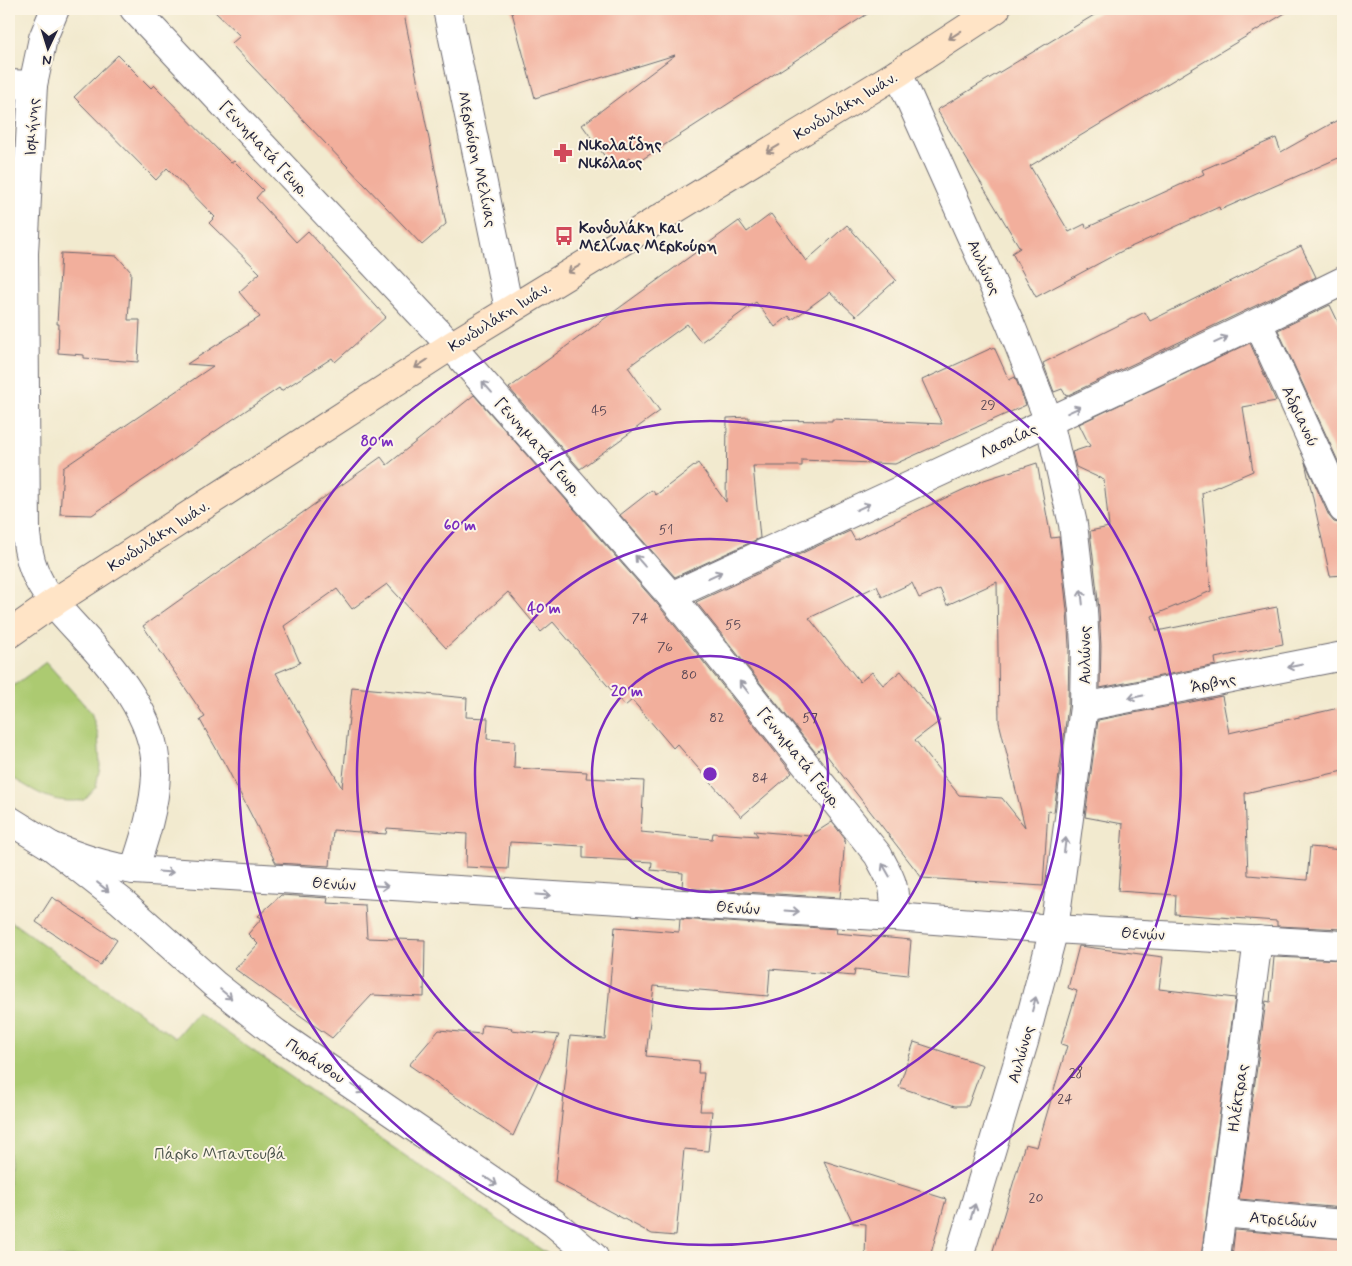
<svg xmlns="http://www.w3.org/2000/svg" width="1352" height="1266" font-family="Mynerve,sans-serif">
	<style>
		.green { fill: #acca71; stroke: #677656 }
		.building { fill: #f2af9c; fill-rule: evenodd }
		.lines { fill: none; stroke-linecap: round; stroke-linejoin: round }
		.street-casing { stroke: #6b686f; stroke-width: 30 }
		.secondary-casing { stroke: #6b686f; stroke-width: 30 }
		.street { stroke: #fff; stroke-width: 28 }
		.secondary { stroke: #ffe4c6; stroke-width: 28 }
		.oneway { stroke: #9c8d87 }
		.oneway2 { stroke: #9c9ca7 }
		.ring { fill: none; stroke: #7b2cbf; stroke-width: 2.5 }
		.labels { text-anchor: middle; stroke-width: 4; stroke-linejoin: round; paint-order: stroke }
		.number-label { font-size: 14px; fill: #564553 }
		.street-label { font-size: 16px; fill: #22223b; stroke: #fcf5e5 }
		.poi-label { font-size: 16px; font-weight: bold; fill: #22223b; stroke: #fcf5e5; text-anchor: start }
		.park-label { font-size: 16px; fill: #4b544b; stroke: #fcf5e5 }
		.centre { fill: #7b2cbf; stroke: #fcf5e5; stroke-width: 2.5 }
		.ring-label { font-size: 15px; text-anchor: middle; font-weight: bold; fill: #7b2cbf; stroke: #fcf5e5; stroke-width: 4; stroke-linejoin: round; paint-order: stroke }
	</style>
	<rect width="100%" height="100%" fill="#fcf5e5"/>
	<filter id="ink" filterUnits="userSpaceOnUse"><feTurbulence type="fractalNoise" baseFrequency=".02" numOctaves="2"/><feDisplacementMap in="SourceGraphic" scale="10" xChannelSelector="R" yChannelSelector="G"/><feConvolveMatrix kernelMatrix="1 2 1 2 8 2 1 2 1" color-interpolation-filters="sRGB"/></filter>
	<filter id="wash" filterUnits="userSpaceOnUse"><feTurbulence type="fractalNoise" baseFrequency=".0096" numOctaves="4" result="noise"/><feDisplacementMap in="SourceGraphic" scale="20" xChannelSelector="R" yChannelSelector="G"/><feGaussianBlur stdDeviation="1.12" result="paint"/><feColorMatrix in="noise" values="0 0 0 0 0 0 0 0 0 0 0 0 0 0 0 0 0 1.4 0 .05"/><feComposite in="paint" operator="in"/></filter>
	<g filter="url(#wash)">
		<rect width="100%" height="100%" fill="#f2eacf"/>
		<g class="green">
			<path d="M46,662L91,712L98,734L100,766L96,787L84,800C51,805 36,791 9,776V689Z"/>
			<polygon points="9,920 175,1038 197,1012 552,1257 9,1257"/>
		</g>
		<g id="blocks">
			<g class="building">
				<polygon points="212,9 403,9 446,224 422,245 231,44 240,36"/>
				<polygon points="511,9 875,9 635,164 630,157 614,169 582,125 675,55 535,98"/>
				<polygon points="1104,9 1292,9 1030,166 1069,232 1085,224 1086,228 1204,174 1202,170 1276,138 1281,152 1343,117 1343,156 1220,210 1219,207 1122,251 1036,297 1012,253 1020,248 937,110"/>
				<polygon points="118,55 151,88 154,85 231,163 234,161 263,190 256,198 296,242 308,231 386,317 335,362 332,358 281,391 279,388 92,515 60,514 63,468 213,366 187,364 260,317 239,292 260,273 209,223 215,217 167,168 156,180 74,97"/>
				<polygon points="771,214 806,261 847,225 896,280 856,316 830,292 792,320 789,316 775,327 756,302 701,342 687,324 628,367 660,411 580,469 509,388 739,221 747,232"/>
				<polygon points="1301,246 1316,277 1066,396 1062,389 1054,392 1043,363 1145,312 1150,321"/>
				<polygon points="61,253 117,256 131,272 128,320 140,320 138,362 84,358 84,355 58,353 59,324 57,324"/>
				<polygon points="1330,305 1343,332 1343,472 1278,330"/>
				<polygon points="1250,343 1276,401 1243,407 1253,471 1202,493 1211,591 1152,616 1157,631 1277,607 1283,644 1215,658 1216,665 1100,688 1101,646 1099,609 1090,531 1109,527 1104,480 1076,467 1072,452 1090,446 1079,424"/>
				<polygon points="994,347 1009,380 1015,377 1026,405 895,464 802,460 802,466 753,466 760,538 675,577 620,515 652,490 656,495 698,463 726,502 727,418 749,417 749,420 832,421 832,419 942,424 922,380"/>
				<polygon points="474,395 659,606 792,773 741,817 677,744 673,748 632,700 625,706 553,622 541,632 508,592 446,648 387,584 352,609 337,589 284,626 300,663 276,673 342,788 352,687 467,698 466,717 488,718 487,739 515,741 514,768 587,772 586,778 644,781 641,832 712,839 713,833 758,836 754,831 810,836 832,822 845,839 840,898 682,888 683,873 651,870 652,862 583,858 583,846 510,842 508,869 466,867 467,834 387,828 386,834 333,830 330,866 276,863 227,768 200,720 205,717 143,626 381,457 387,465"/>
				<polygon points="1305,462 1329,516 1334,522 1343,524 1343,575 1330,576"/>
				<path d="M1037,463L1051,538L1059,537L1067,611L1069,646L1068,706L1054,812L1048,811L1043,886L922,878L821,748L816,753L696,602L850,531L855,540L984,480ZM997,582L999,722L1025,827L1002,798L959,795L915,740L940,721L901,671L883,685L872,672L860,682L809,618L877,586L882,597L912,583L919,598L940,589L947,605Z"/>
				<polygon points="1222,696 1229,733 1343,707 1343,771 1245,793 1248,875 1307,880 1310,847 1343,850 1343,929 1277,926 1277,921 1175,914 1176,895 1118,891 1123,824 1085,817 1098,720"/>
				<polygon points="281,895 328,898 327,903 365,905 367,938 425,940 424,997 372,995 332,1038 235,969 258,944 248,934 262,918 258,916"/>
				<polygon points="52,897 117,940 100,965 36,922"/>
				<polygon points="680,919 837,929 836,933 911,940 908,975 855,969 854,976 770,969 768,996 654,986 646,1056 699,1061 698,1073 704,1073 700,1111 712,1111 708,1151 684,1149 676,1236 652,1234 555,1182 570,1036 605,1039 615,927 679,932"/>
				<polygon points="1079,946 1163,957 1159,989 1235,998 1201,1257 991,1257 1025,1144 1037,1147 1067,1046 1061,1044 1077,991 1068,988"/>
				<polygon points="1274,957 1343,960 1343,1208 1239,1199 1266,1001 1270,1002"/>
				<polygon points="482,1025 512,1028 511,1030 559,1035 513,1136 409,1065 439,1030 481,1034"/>
				<polygon points="914,1042 983,1065 968,1106 955,1106 899,1087"/>
				<polygon points="824,1161 946,1199 930,1257 865,1257 866,1224 853,1223"/>
				<polygon points="1235,1230 1343,1239 1343,1257 1232,1257"/>
			</g>
		</g>
	</g>
	<g filter="url(#ink)">
		<use href="#blocks" fill-opacity="0" stroke="#6b686f" stroke-width="1"/>
		<g class="lines">
			<g class="street-casing">
				<g id="street">
					<path d="M55,9L43,38L33,85L24,253L26,534C30,578 47,597 76,628C113,668 157,716 156,774C155,807 144,840 134,870"/>
					<path d="M134,9L451,346L671,596L878,855C892,881 896,885 894,917"/>
					<polyline points="447,9 509,309"/>
					<polyline points="898,73 1010,323 1049,421 1073,524 1083,610 1085,646 1084,707 1054,929 1024,1042 959,1257"/>
					<polyline points="9,84 33,85"/>
					<polyline points="1258,323 1343,509"/>
					<path d="M671,596C896,492 1121,390 1343,281"/>
					<polyline points="1084,707 1343,656"/>
					<polyline points="9,820 51,846 121,901 214,984 276,1033 554,1223 594,1257"/>
					<path d="M51,846C79,857 104,866 134,870L894,917L1054,929L1343,945"/>
					<polyline points="1222,1213 1343,1224"/>
					<polyline points="1216,1257 1258,940"/>
				</g>
			</g>
			<g class="secondary-casing">
				<polyline id="secondary" points="9,634 53,603 451,346 898,73 996,9"/>
			</g>
			<use href="#street" class="street"/>
			<use href="#secondary" class="secondary"/>
		</g>
		<defs><path id="oneway-shaft" d="M-6 0H5M1.5-3L5.5 0L1.5 3" fill="none" stroke-width="1.6" stroke-linecap="round" stroke-linejoin="round" transform="scale(1.25)"/></defs>
		<g class="oneway">
			<use href="#oneway-shaft" transform="translate(955 35) rotate(147)"/>
			<use href="#oneway-shaft" transform="translate(773 149) rotate(149)"/>
			<use href="#oneway-shaft" transform="translate(574 269) rotate(149)"/>
			<use href="#oneway-shaft" transform="translate(421 364) rotate(147)"/>
		</g>
		<g class="oneway2">
			<use href="#oneway-shaft" transform="translate(1221 340) rotate(-25)"/>
			<use href="#oneway-shaft" transform="translate(487 387) rotate(-131)"/>
			<use href="#oneway-shaft" transform="translate(1074 410) rotate(-25)"/>
			<use href="#oneway-shaft" transform="translate(863 507) rotate(-25)"/>
			<use href="#oneway-shaft" transform="translate(640 561) rotate(-131)"/>
			<use href="#oneway-shaft" transform="translate(715 575) rotate(-25)"/>
			<use href="#oneway-shaft" transform="translate(1082 597) rotate(-96)"/>
			<use href="#oneway-shaft" transform="translate(1295 666) rotate(169)"/>
			<use href="#oneway-shaft" transform="translate(744 687) rotate(-128)"/>
			<use href="#oneway-shaft" transform="translate(1136 697) rotate(169)"/>
			<use href="#oneway-shaft" transform="translate(1065 845) rotate(-83)"/>
			<use href="#oneway-shaft" transform="translate(886 870) rotate(-120)"/>
			<use href="#oneway-shaft" transform="translate(166 872) rotate(4)"/>
			<use href="#oneway-shaft" transform="translate(381 886) rotate(3)"/>
			<use href="#oneway-shaft" transform="translate(103 887) rotate(38)"/>
			<use href="#oneway-shaft" transform="translate(543 895) rotate(4)"/>
			<use href="#oneway-shaft" transform="translate(792 911) rotate(4)"/>
			<use href="#oneway-shaft" transform="translate(226 994) rotate(40)"/>
			<use href="#oneway-shaft" transform="translate(1034 1004) rotate(-75)"/>
			<use href="#oneway-shaft" transform="translate(358 1089) rotate(34)"/>
			<use href="#oneway-shaft" transform="translate(491 1181) rotate(34)"/>
			<use href="#oneway-shaft" transform="translate(973 1211) rotate(-73)"/>
		</g>
	</g>
	<g class="ring">
		<circle cx="710" cy="774" r="118"/>
		<circle cx="710" cy="774" r="235"/>
		<circle cx="710" cy="774" r="353"/>
		<circle cx="710" cy="774" r="471"/>
	</g>
	<defs>
		<g id="pharmacy-bare" transform="scale(1.5)"><path d="M-2-6h4v4h4v4h-4v4h-4v-4h-4v-4h4Z" fill="#d1495b" stroke="#fcf5e5" stroke-width="2.5" paint-order="stroke"/></g>
		<g id="bus-bare" transform="scale(1.5)"><path d="M-5-6H5V4H4V6H2V4H-2V6H-4V4H-5ZM-3.5-4V0h7V-4ZM-3.5 1.2v1.5H-2V1.2ZM2 1.2v1.5H3.5V1.2Z" fill="#d1495b" stroke="#fcf5e5" stroke-width="2.5" paint-order="stroke"/></g>
	</defs>
	<g fill-rule="evenodd">
		<use href="#pharmacy-bare" x="563" y="153"/>
		<use href="#bus-bare" x="564" y="236"/>
	</g>
	<g class="labels">
		<g class="number-label">
			<text x="988" y="409">29</text>
			<text x="599" y="415">45</text>
			<text x="666" y="534">51</text>
			<text x="640" y="622">74</text>
			<text x="733" y="629">55</text>
			<text x="665" y="651">76</text>
			<text x="689" y="679">80</text>
			<text x="717" y="722">82</text>
			<text x="810" y="722">57</text>
			<text x="760" y="782">84</text>
			<text x="1076" y="1077">28</text>
			<text x="1065" y="1103">24</text>
			<text x="1036" y="1202">20</text>
		</g>
		<g class="street-label">
			<text transform="translate(845 105) rotate(-31)" y="6">Κονδυλάκη Ιωάν.</text>
			<text transform="translate(31 127) rotate(-87)" y="6">Ισμήνης</text>
			<text transform="translate(265 148) rotate(47)" y="6">Γεννηματά Γεωρ.</text>
			<text transform="translate(478 159) rotate(78)" y="6">Μερκούρη Μελίνας</text>
			<text transform="translate(985 267) rotate(66)" y="6">Αυλώνος</text>
			<text transform="translate(499 316) rotate(-32)" y="6">Κονδυλάκη Ιωάν.</text>
			<text transform="translate(1301 416) rotate(65)" y="6">Αδριανού</text>
			<text transform="translate(1008 440) rotate(-25)" y="6">Λασαίας</text>
			<text transform="translate(539 446) rotate(49)" y="6">Γεννηματά Γεωρ.</text>
			<text transform="translate(158 535) rotate(-33)" y="6">Κονδυλάκη Ιωάν.</text>
			<text transform="translate(1084 655) rotate(-90)" y="6">Αυλώνος</text>
			<text transform="translate(1213 682) rotate(-11)" y="6">Άρβης</text>
			<text transform="translate(800 757) rotate(51)" y="6">Γεννηματά Γεωρ.</text>
			<text transform="translate(334 883) rotate(3)" y="6">Θενών</text>
			<text transform="translate(738 907) rotate(4)" y="6">Θενών</text>
			<text transform="translate(1143 933) rotate(3)" y="6">Θενών</text>
			<text transform="translate(1020 1054) rotate(-74)" y="6">Αυλώνος</text>
			<text transform="translate(316 1060) rotate(34)" y="6">Πυράνθου</text>
			<text transform="translate(1237 1098) rotate(-82)" y="6">Ηλέκτρας</text>
			<text transform="translate(1283 1219) rotate(5)" y="6">Ατρειδών</text>
		</g>
		<g class="poi-label">
			<text x="578" y="150">Νικολαΐδης<tspan x="578" dy="18">Νικόλαος</tspan></text>
			<text x="579" y="233">Κονδυλάκη και<tspan x="579" dy="18">Μελίνας Μερκούρη</tspan></text>
		</g>
		<g class="park-label">
			<text x="220" y="1159">Πάρκο Μπαντουβά</text>
		</g>
	</g>
	<circle cx="710" cy="774" r="8" class="centre"/>
	<g class="ring-label">
		<text x="377" y="446">80 m</text>
		<text x="460" y="530">60 m</text>
		<text x="544" y="613">40 m</text>
		<text x="627" y="696">20 m</text>
	</g>
	<rect width="1352" height="1266" fill="none" stroke="#fcf5e5" stroke-width="30"/>
	<g transform="translate(48 48) rotate(184)" stroke="#fcf5e5" stroke-width="4" paint-order="stroke">
	<path d="M0-4L9 19L0 12L-9 19Z" fill="#22223b"/>
	<text y="-8" font-size="14" font-weight="bold" text-anchor="middle" fill="#22223b">N</text>
	</g>
</svg>
